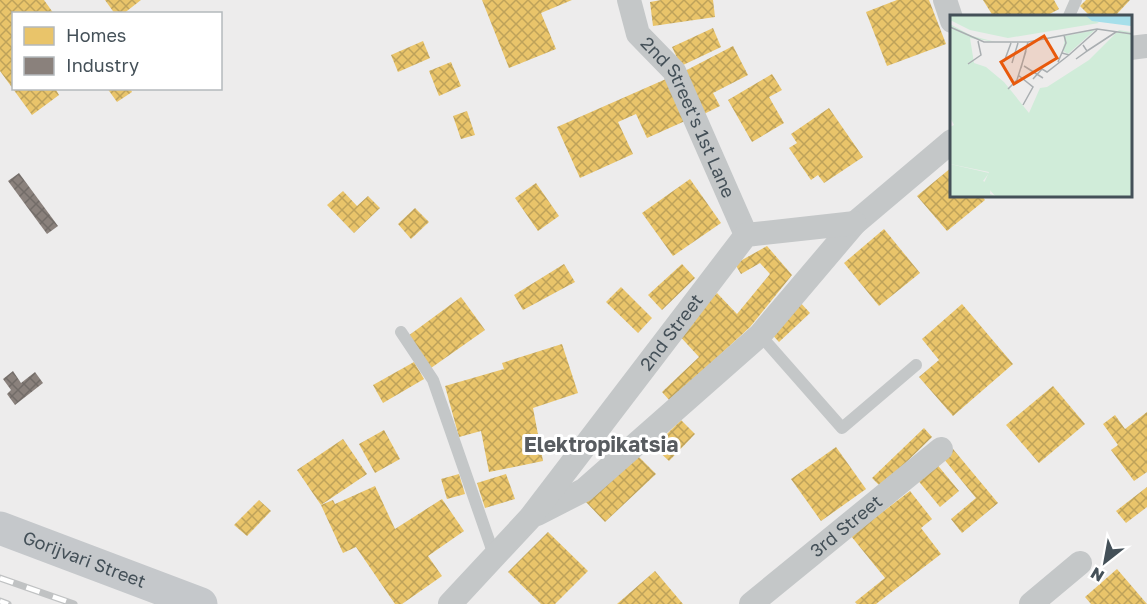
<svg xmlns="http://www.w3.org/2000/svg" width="1147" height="604" font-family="'Golos Text',sans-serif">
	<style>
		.homes { fill: url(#homes-cross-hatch) }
		.industry { fill: url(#industry-cross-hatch) }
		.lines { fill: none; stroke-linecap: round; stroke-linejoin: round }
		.lane { stroke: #c4c7c8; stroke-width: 12 }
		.street { stroke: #c4c7c8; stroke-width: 24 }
		.secondary { stroke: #c5c8cb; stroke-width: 33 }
		.rail-casing { stroke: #c0c2c3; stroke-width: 7 }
		.rail { stroke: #fff; stroke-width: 4.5; stroke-dasharray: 14; stroke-linecap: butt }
		.labels { text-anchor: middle; stroke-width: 6; stroke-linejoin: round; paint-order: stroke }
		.street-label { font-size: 18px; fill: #445058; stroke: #fff }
		.quarter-label { font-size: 21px; font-weight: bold; fill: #585c60; stroke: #fff }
		.inset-road { fill: none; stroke: #a9aeb1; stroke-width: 1.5 }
		.view { fill: #e8590c; fill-opacity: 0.15; stroke: #e8590c; stroke-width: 3 }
		.inset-edge { fill: none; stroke: #445058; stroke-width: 3 }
	</style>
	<defs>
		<pattern id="homes-cross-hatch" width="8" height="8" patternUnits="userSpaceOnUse" patternTransform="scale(1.5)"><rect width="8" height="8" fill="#e9c46a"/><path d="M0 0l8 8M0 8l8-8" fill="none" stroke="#bea25a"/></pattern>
		<pattern id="industry-cross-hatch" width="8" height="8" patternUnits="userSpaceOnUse" patternTransform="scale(1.5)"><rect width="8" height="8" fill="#8a817c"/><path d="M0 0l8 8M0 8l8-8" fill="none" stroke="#726c68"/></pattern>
	</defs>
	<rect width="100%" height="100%" fill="#edecec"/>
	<g class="homes">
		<polygon points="0,0 44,0 54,14 14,14 14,88 55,88 59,95 32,115 0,71"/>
		<polygon points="105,0 141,0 123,14 115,14"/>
		<polygon points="482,0 572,0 541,13 556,49 509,68"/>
		<polygon points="661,0 713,0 715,17 653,26 650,2"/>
		<polygon points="897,0 929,0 946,44 887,66 866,12"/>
		<polygon points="983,0 1054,0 1059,9 1046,16 993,16"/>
		<polygon points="1086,0 1130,0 1116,15 1117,16 1090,16 1080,6"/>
		<polygon points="713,28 721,47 681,66 672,47"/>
		<polygon points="423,41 430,58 398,72 391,55"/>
		<polygon points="733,46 748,75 713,93 720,106 704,114 681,73"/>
		<polygon points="451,62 461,86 439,96 429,71"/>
		<polygon points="772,74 782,90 769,97 784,123 752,142 728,100"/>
		<polygon points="666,79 685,121 647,138 636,114 618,122 633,154 580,178 557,127"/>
		<polygon points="107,88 130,88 132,92 117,102"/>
		<polygon points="829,108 863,157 824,183 818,175 811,180 789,148 797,143 791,134"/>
		<polygon points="467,111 475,135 461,139 453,116"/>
		<polygon points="952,167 952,195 981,195 985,200 947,231 917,196"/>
		<polygon points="690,179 721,223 673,256 642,213"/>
		<polygon points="536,183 559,216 538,231 515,198"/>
		<polygon points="343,191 357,206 368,196 380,208 354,233 327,205"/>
		<polygon points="415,208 429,222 411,239 398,224"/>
		<polygon points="884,229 920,273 879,306 844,263"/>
		<polygon points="767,246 792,275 750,327 670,401 662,392 699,357 676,332 717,293 737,314 770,274 760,263 741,274 735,264"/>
		<polygon points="564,264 575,282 523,310 514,295"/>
		<polygon points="682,264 695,278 662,310 648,295"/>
		<polygon points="621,287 652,318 638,333 606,302"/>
		<polygon points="461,297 485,330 431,368 408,336"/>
		<polygon points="798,300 810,313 779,342 767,329"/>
		<polygon points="962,304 1013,364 953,416 919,377 939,360 922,339"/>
		<polygon points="562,344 578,393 533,408 543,461 489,472 481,431 459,437 445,386 504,369 502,363"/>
		<polygon points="414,362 424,379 383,403 373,385"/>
		<polygon points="1053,386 1085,424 1039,463 1006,425"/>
		<polygon points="1147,412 1147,472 1134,481 1111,450 1118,445 1103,424 1115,415 1125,429"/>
		<polygon points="681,420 695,434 669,461 654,447"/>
		<polygon points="924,428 932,437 881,487 872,478"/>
		<polygon points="384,430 400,459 375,473 359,444"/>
		<polygon points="343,439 367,474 321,505 297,470"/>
		<polygon points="836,447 866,489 821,521 791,479"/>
		<polygon points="953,449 998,503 962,533 951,519 976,498 943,458"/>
		<polygon points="636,454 656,474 605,522 586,502"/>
		<polygon points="935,462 959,491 940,507 916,478"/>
		<polygon points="459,474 465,494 447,499 441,479"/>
		<polygon points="506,474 515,499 485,508 477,483"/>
		<polygon points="375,486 395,529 442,499 464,531 428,556 442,576 402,604 395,604 356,547 343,553 321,505 333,500 335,504"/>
		<polygon points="1147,487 1147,507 1126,523 1116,511"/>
		<polygon points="910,491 932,519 921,528 941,554 876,604 857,604 855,602 885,578 851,536"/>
		<polygon points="259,500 271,511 247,536 234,525"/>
		<polygon points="548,532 588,571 555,604 541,604 508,572"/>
		<polygon points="1117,569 1147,604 1091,604 1085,597"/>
		<polygon points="655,571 683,604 617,604"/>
	</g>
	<g class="industry">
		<polygon points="19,173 58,226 47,234 8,181"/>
		<polygon points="13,371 21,383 35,372 43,383 15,405 7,394 11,390 3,379"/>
	</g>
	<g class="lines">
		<g class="lane">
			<polyline points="1069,16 1076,0"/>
			<polyline points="401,332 433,380 494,555"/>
			<polyline points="760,335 842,428 916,365"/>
		</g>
		<g class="street">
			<path id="s1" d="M629,0L638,34L674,71L746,235"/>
			<polyline points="945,0 952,21"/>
			<polyline points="1130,48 1147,46"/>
			<polyline points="537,514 584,490 760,335 855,223 952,141"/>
			<path id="s2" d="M450,604L530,518L746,235L855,223"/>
			<path id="s3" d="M751,604L941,449"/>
			<polyline points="1031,604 1080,563"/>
		</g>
		<path class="secondary" id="s4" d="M0,528L201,604"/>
		<g class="rail-casing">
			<g id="rail">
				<polyline points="0,578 74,604"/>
				<polyline points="0,601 8,604"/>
			</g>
		</g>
		<use href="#rail" class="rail"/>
	</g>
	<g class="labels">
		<g class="street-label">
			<text dy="6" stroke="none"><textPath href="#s1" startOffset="134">2nd Street's 1st Lane</textPath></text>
			<text dy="6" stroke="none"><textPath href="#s2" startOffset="351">2nd Street</textPath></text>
			<text dy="6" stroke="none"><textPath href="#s3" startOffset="123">3rd Street</textPath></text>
			<text dy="6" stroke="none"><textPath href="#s4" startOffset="90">Gorijvari Street</textPath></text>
		</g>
		<g class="quarter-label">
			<text x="601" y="452">Elektropikatsia</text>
		</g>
	</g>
	<g transform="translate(950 15)">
		<rect width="182" height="182" fill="#edecec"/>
		<path d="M0,0H135L149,8L58,23L20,15L0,5ZM0,9L22,21L46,27L20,23L24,48L36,52L54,67L79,98L90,73L97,72L139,45L169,15L181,17V181H45L34,168L39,157L0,149V112L4,110L0,102Z" fill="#d0ecd9"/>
		<path d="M145,15L118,39L113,36L115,21ZM0,149L39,158L33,166L41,170L40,179L45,181H0Z" fill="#d0ecd9"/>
		<path d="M127,62H150L155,69L125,79L115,76Z" fill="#d0ecd9"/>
		<path d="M135,0H181V11L142,6Z" fill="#a6dfea"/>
		<path class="inset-road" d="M0,12L34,27H78L147,14L182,19M137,36L166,17M112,38L119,40L147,15M126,44L137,36L133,30M54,47L61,28M108,47L116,28L114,20M62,48L68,28M18,49L31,40L28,26M74,51L93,63M71,53L78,27M68,60L83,72L73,90M83,64L92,54L97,57L119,40M58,74L67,65L76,36"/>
		<path class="view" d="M94,21L107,43L64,69L51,47Z"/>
		<rect width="182" height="182" class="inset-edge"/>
	</g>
	<rect x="12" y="12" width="210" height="78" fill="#ffffff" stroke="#b4b9bc" stroke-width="1.5"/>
	<rect x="24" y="27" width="30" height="18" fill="#e9c46a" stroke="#b4b9bc" stroke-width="1.5"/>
	<text x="66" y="42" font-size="18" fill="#445058">Homes</text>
	<rect x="24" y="57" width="30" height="18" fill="#8a817c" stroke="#b4b9bc" stroke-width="1.5"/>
	<text x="66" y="72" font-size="18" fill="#445058">Industry</text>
	<g transform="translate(1105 562) rotate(211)" stroke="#ffffff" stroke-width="4.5" paint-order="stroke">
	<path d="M0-4.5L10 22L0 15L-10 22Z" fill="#445058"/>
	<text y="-9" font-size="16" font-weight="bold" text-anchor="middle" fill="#445058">N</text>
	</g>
</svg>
